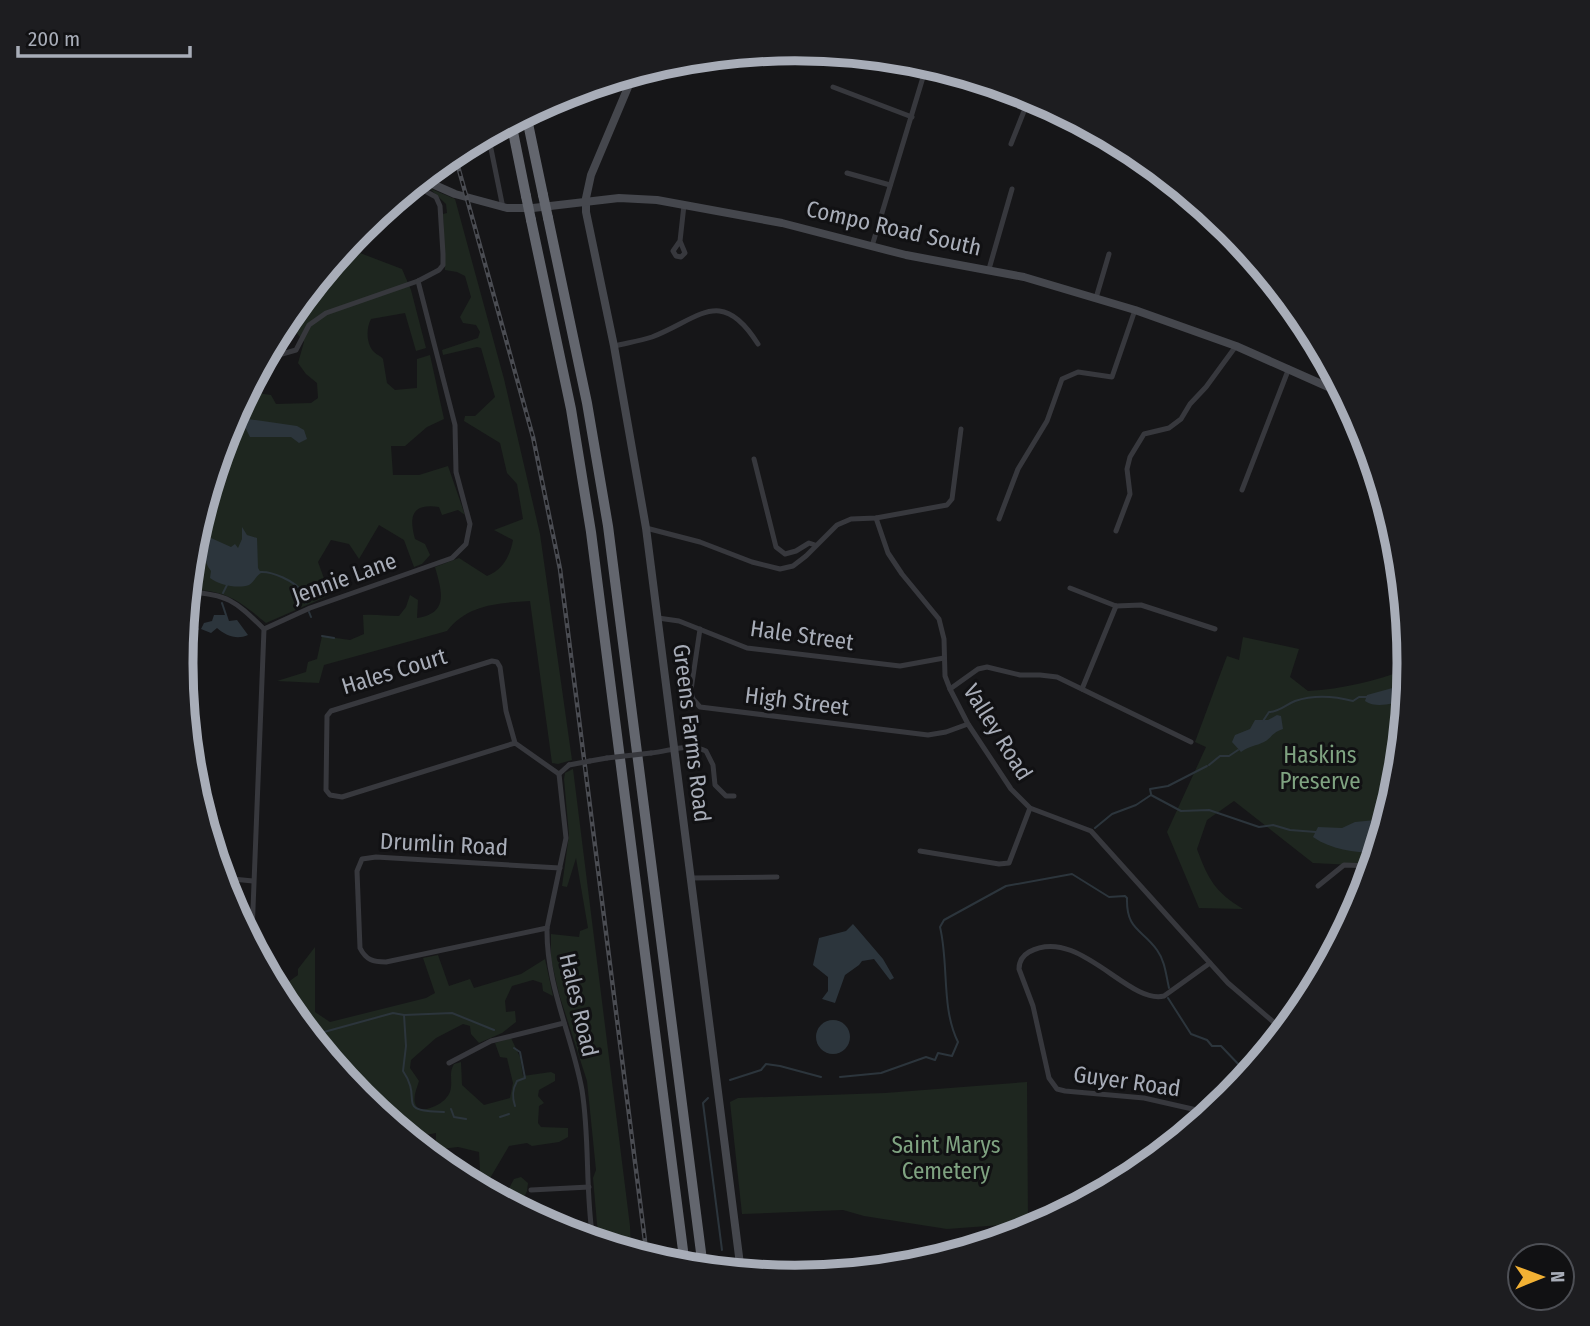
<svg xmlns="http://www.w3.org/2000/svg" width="1590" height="1326" font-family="'Fira Sans Condensed',sans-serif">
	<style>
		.green { fill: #1e261f }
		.water { fill: #2c353c }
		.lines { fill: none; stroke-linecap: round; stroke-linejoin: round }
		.stream { stroke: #2c353c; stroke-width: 2 }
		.street { stroke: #37383d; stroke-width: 5 }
		.secondary { stroke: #45474d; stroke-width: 8 }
		.highway { stroke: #63666e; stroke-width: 10 }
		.rail-casing { stroke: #4a4c52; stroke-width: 4.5 }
		.rail { stroke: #111113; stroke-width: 2; stroke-dasharray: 5; stroke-linecap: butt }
		.street-bridge { stroke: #37383d; stroke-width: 5 }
		.highway-bridge { stroke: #63666e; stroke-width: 10 }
		.labels { text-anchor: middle; stroke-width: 6; stroke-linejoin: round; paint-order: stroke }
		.street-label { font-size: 23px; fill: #a8adb8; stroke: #111113 }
		.park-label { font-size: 23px; fill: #7fa381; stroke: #111113 }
		.rim { fill: none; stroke: #a8adb8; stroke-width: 9 }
	</style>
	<rect width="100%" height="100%" fill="#161618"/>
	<g class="green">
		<path d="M429,188L455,199L504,379L540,534L572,760L558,764L552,763L530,601C498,603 468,604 447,631L324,665L319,683L277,681L306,672L308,662L317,659L322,636L350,640L364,634L363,615C376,614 386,616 399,616L406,607L410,595L418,600L417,618C449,613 442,592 435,567L459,558L487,576C503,570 510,556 513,540L494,530L523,519L517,484L507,473L500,443L464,421L465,416H475L495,397L481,348L477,347L443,355L442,350L478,338L480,332L476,325L463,323L460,317L471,297L465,276L457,272L445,270L443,214L447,213L446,204Z"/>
		<path d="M354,237L360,239V253L402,269L411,290L426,348L416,351L405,313L371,319C366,328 366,344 374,352C377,355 381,356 383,359L387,383L395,390L417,388V359L430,355L444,419L427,427L405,446H391L393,475H419L448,466L465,515L458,510L442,515L439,507C411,503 409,517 415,539L425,544L430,555L422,564L414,567L404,540L379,525L359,559L349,544L331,540L318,562L330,595L266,623C237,599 227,591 188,589L193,543L218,459L226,461L227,447L223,445L228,428L249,389L257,393L271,395L276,404L311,403L318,398L317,383L306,374L298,363L304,342L286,320Z"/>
		<path d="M1243,637L1299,649L1290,677L1308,691C1343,689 1375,681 1408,669L1397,783L1372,866L1313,863L1234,801L1207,820L1197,849C1208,879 1215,892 1243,909L1199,908L1167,832L1206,747L1195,742L1227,656L1239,660Z"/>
		<polygon points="573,769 630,1226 631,1252 601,1243 598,1235 593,1178 596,1170 587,1081 559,994 551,959 551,934 579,937 580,931 588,928 576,858 567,887 562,886 569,835 564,779 565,773"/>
		<path d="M315,947V1012L330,1022L426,998L435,993L423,958L438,955L449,986L470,979L474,988L521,974L545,959L553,996L543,991L542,983L533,980L512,986L505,1001L506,1012L515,1011L516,1022L502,1033L479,1043L471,1034L470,1026L463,1024L436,1038L411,1060L410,1068L419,1081C416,1091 410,1102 420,1110C433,1109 450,1101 451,1087C452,1078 449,1072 454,1064L461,1062L462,1085L484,1105L510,1098L513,1083L507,1058L500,1057L495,1043L511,1038L520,1057L523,1076L551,1072L555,1074V1081L539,1090L538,1096L544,1103L539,1106L538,1123L541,1127L568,1128V1137L559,1142L532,1146L527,1143L509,1146L486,1185L507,1192L514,1179L521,1177L528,1183L527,1191L519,1208L481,1188L479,1152L458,1147L441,1149V1144H436V1133L410,1138L361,1097L284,1004L277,990L298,975V969Z"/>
		<polygon points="1027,1082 1028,1223 947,1229 864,1216 843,1210 742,1214 730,1102 738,1098 885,1093"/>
	</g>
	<g class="water">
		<polygon points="248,419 297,426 304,430 307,439 299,443 291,437 250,437 245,427"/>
		<path d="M242,527L247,535L257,538L258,568L261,573C256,576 254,582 249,585C238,589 219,585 210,578L211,571C204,562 205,557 208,546L205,542L211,538L231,547L235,544L238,548L242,539Z"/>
		<path d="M214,615H227L229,621L237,620L248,635C237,640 226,636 217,628L211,633L201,629L204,623L212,621Z"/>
		<path d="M1407,684L1405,701C1392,703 1377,709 1365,701L1367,695Z"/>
		<path d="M1277,715L1281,716L1283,729C1271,733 1272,738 1264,742C1256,746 1249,746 1241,752L1232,742L1235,735L1250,729L1255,720H1268Z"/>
		<path d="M1386,819L1376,853C1353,852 1332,850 1313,837L1318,827L1342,828L1355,822Z"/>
		<polygon points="853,924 883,959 894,978 890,980 874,959 862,961 859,965 845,975 835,1003 822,999 828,991 828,977 813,965 819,938 846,931"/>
		<circle cx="833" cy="1037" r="17"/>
	</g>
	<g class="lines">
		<g class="stream">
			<path d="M260,572C272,571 295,581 302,592C305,595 305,599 306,603"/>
			<polyline points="223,593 227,585"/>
			<polyline points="222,603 226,615"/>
			<polyline points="309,612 311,617"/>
			<polyline points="190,626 189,629 192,631 198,629"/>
			<polyline points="322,636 334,638"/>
			<path d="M1263,721L1269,712C1279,712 1285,705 1295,701C1313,695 1334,696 1353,701L1359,697H1370"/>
			<polyline points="1209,765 1220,756 1229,756 1238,750"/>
			<polyline points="1151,794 1150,789 1168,786 1207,766"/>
			<polyline points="1095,828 1112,814 1136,805 1151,795 1181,811 1209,810 1259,827 1273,825 1290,830 1316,832"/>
			<polyline points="1168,998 1191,1034 1207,1040 1212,1046 1221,1046 1242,1068 1251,1070"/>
			<polyline points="404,1015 452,1013 494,1030"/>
			<path d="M320,1047L319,1041L324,1032L393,1013L404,1015L406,1046L403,1071C424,1101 393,1111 444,1112"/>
			<path d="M514,1048L520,1052L525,1078L517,1081C512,1090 512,1097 515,1106"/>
			<path d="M840,1077L881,1073L926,1057L935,1060L938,1053L952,1056L958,1042C941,1008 949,964 940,927L944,920L1006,886L1072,874L1109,897L1125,896L1127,898C1126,930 1142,929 1157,950C1165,961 1166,975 1169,988"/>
			<polyline points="730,1080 761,1070 766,1064 780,1066 821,1077"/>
			<polyline points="708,1098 703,1103 722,1250"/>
			<polyline points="451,1109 454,1117 466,1119"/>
			<polyline points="500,1117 509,1114"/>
		</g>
		<g class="street">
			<polyline points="912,61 926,67"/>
			<polyline points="833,87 912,117"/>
			<polyline points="488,134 503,208"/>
			<polyline points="1011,144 1030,96"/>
			<polyline points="847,173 890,185"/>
			<path d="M1179,187C1194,204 1208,225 1231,231"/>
			<polyline points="680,241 673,251 676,256 681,257 685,253 680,241 684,205"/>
			<polyline points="872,246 927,64"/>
			<polyline points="989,269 1012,189"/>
			<polyline points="1096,298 1109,254"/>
			<path d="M614,346C626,343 640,341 652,337C699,319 721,285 758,344"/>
			<polyline points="268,354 282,354 296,350 309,325 326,313 418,281 439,270 443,265 443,254 440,206 436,197 414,185"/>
			<polyline points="754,459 776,547 785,554 796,551 809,543 815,545"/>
			<polyline points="1242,490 1289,368"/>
			<polyline points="876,518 888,553 902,574 939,619 944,639 945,676 950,689 968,724 1011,789 1030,808 1091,831 1228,983 1284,1031"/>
			<polyline points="999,519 1018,469 1047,421 1062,379 1078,372 1112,377 1135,310"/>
			<polyline points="646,528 700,542 752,562 780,569 793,566 806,556 837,525 851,519 876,518 947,505 952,499 961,429"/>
			<polyline points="1116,531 1130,494 1127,469 1130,457 1144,434 1169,428 1181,419 1190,404 1206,387 1236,346"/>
			<polyline points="1070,588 1116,606"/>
			<path d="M188,592C229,594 236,602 264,629"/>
			<polyline points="1116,606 1141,605 1215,629"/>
			<polyline points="658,618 679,621 747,648 900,666 944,658"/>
			<polyline points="700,629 691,690 693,699 700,707 928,735 946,732 968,724"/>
			<polyline points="950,689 978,669 987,667 1020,675 1040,675 1057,677 1191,742"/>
			<polyline points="1082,689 1116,606"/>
			<polyline points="515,743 342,797 330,795 326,790 327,716 331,711 492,661 497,662 500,667 506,711 515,743 559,774"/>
			<path d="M651,753C670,751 688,743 706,751L713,765L715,785L726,796H734"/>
			<polyline points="590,761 607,758"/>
			<path d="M569,765L559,774L566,838L547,928C546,985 572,1035 582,1090C590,1140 585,1191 593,1240"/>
			<polyline points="920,851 999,864 1009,863 1030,808"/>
			<polyline points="222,878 253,881"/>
			<polyline points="691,878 777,877"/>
			<polyline points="1318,886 1344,865 1372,866"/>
			<path d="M547,928L386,962C373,962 366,960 360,948L357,871L362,859L376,857L560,868"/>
			<polyline points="255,948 257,942 252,934 264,629 310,608 452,558 466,544 470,524 456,472 455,425 418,281"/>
			<polyline points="449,1063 491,1041 564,1023"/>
			<path d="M1210,1113L1144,1098L1065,1091L1057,1089L1049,1078L1033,1006L1019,969C1019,961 1022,956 1029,952C1078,925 1128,1005 1164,996L1210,963"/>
			<polyline points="531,1190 589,1187"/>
		</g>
		<g class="secondary">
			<polyline points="634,73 591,175 586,198 586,212 614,346 646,528 741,1272"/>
			<polyline points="421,179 455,194 507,208 533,208 619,198 657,200 782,223 906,255 1024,277 1135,310 1236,346 1344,394"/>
		</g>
		<g class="highway">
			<polyline points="526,114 543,195"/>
			<polyline points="511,122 526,196"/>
			<polyline points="548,218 587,403 608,526 703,1268"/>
			<polyline points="531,220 571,409 591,532 685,1266"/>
		</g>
		<g class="rail-casing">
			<polyline id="rail" points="454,152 533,437 560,569 647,1257"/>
		</g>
		<use href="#rail" class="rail"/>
		<g class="street-bridge">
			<polyline points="607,758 651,753"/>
			<polyline points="569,765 590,761"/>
		</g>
		<g class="highway-bridge">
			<polyline points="543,195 548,218"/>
			<polyline points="526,196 531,220"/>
		</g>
	</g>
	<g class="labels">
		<g class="street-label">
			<text transform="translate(894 228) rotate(13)" y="8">Compo Road South</text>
			<text transform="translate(344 578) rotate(-20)" y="8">Jennie Lane</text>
			<text transform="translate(802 635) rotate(8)" y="8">Hale Street</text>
			<text transform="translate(394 671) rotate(-17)" y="8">Hales Court</text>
			<text transform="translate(797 701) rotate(7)" y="8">High Street</text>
			<text transform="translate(998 732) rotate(58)" y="8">Valley Road</text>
			<text transform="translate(692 733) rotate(83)" y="8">Greens Farms Road</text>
			<text transform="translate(444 844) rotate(3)" y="8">Drumlin Road</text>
			<text transform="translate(579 1005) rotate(77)" y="8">Hales Road</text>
			<text transform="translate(1127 1081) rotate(8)" y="8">Guyer Road</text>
		</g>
		<g class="park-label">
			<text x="1320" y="763">Haskins<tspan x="1320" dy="26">Preserve</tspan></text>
			<text x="946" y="1153">Saint Marys<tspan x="946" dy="26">Cemetery</tspan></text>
		</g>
	</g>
	<path d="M0 0H1590V1326H0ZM193 663a602 602 0 1 1 1204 0a602 602 0 1 1-1204 0Z" fill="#1d1d20" fill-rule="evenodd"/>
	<path class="rim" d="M193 663a602 602 0 1 1 1204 0a602 602 0 1 1-1204 0Z"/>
	<g transform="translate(1541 1277) rotate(89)"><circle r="33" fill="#111113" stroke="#4d4f55" stroke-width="2"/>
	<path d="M0-5L12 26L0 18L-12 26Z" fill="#f2b134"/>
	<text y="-10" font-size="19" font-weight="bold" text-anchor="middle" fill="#a8adb8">N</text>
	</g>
	<path d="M18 46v10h172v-10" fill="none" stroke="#a8adb8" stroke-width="3.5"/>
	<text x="28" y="46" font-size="21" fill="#a8adb8" stroke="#111113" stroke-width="5" paint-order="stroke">200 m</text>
</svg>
